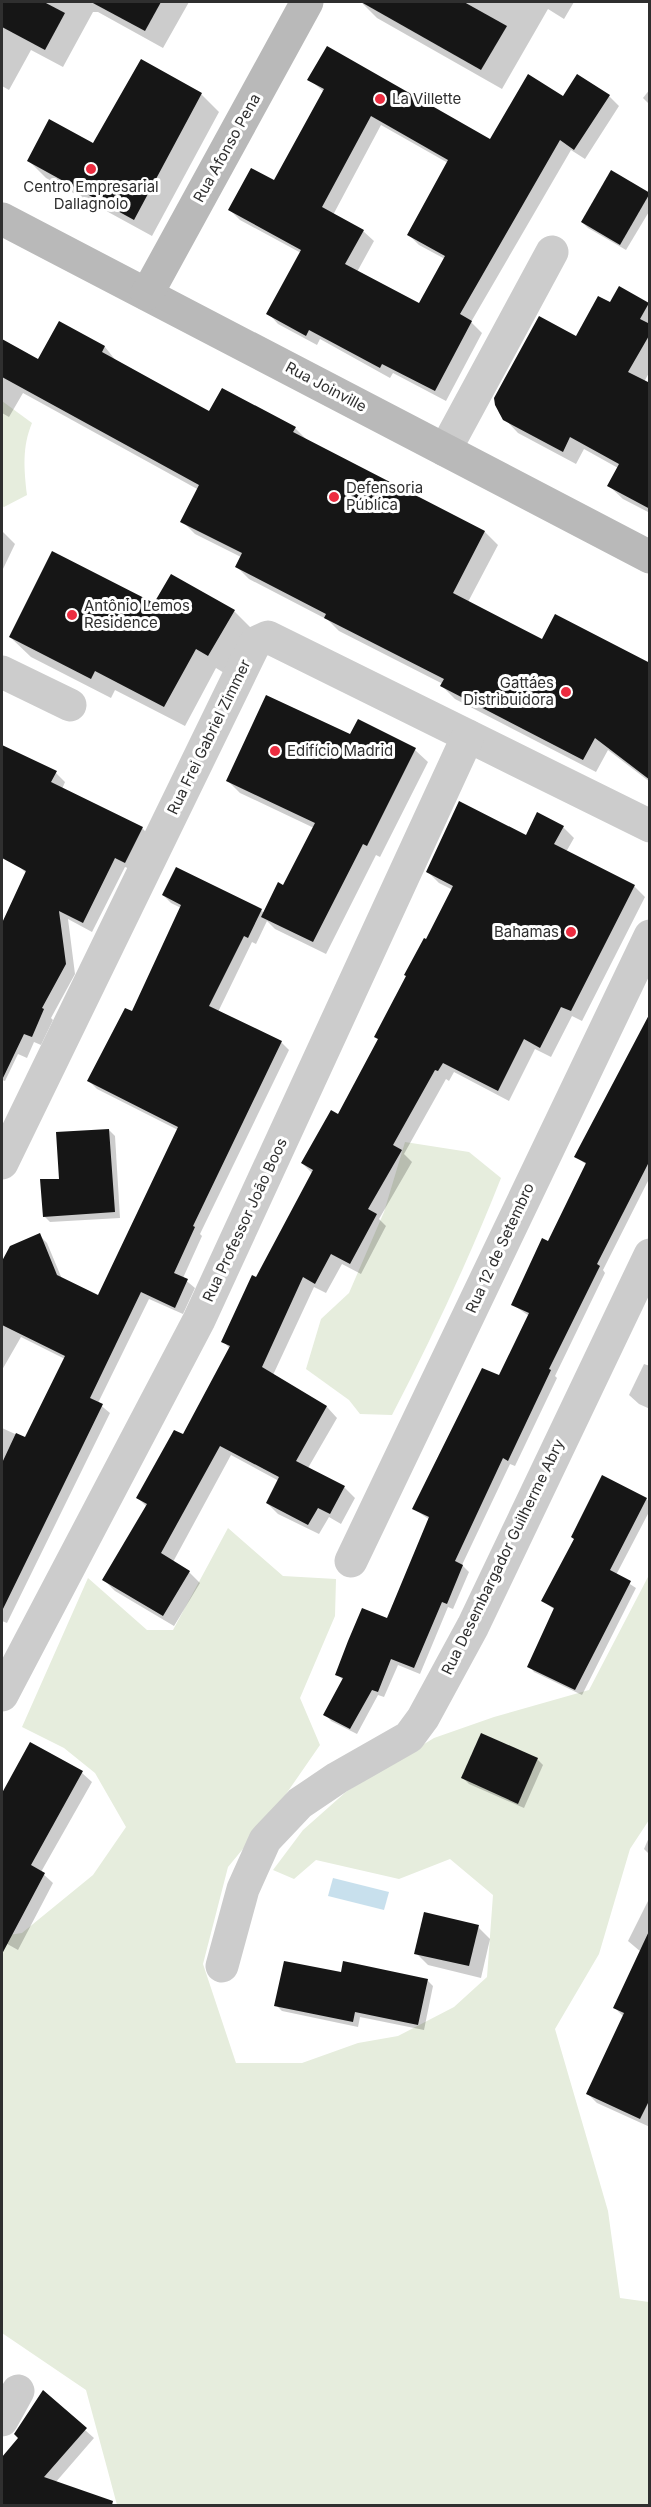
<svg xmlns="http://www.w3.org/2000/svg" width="651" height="2507" font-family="Inter,sans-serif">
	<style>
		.green { fill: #e6eddd }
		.water { fill: #c8e0ed }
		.shadow { fill: #0003; fill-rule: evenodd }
		.building { fill: #161616; fill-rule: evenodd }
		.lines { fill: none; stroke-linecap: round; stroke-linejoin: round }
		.street { stroke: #ccc; stroke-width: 33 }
		.secondary { stroke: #b9b9b9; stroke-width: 33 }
		.poi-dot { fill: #ec2c40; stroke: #fff; stroke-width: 2 }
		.labels { text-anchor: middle; stroke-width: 6; stroke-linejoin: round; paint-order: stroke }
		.poi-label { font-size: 15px; fill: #2f2f2f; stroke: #fff; text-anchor: start }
		.street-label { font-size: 15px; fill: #2f2f2f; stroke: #fff }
	</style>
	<rect width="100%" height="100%" fill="#fff"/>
	<g class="green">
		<path d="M2,401L32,423C22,447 24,469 27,495L4,507L2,506Z"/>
		<path d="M405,1142L469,1152L501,1178C469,1259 432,1338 392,1415L360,1414L349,1400L306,1369L321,1319L349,1293L384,1212Z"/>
		<polygon points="228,1528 283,1576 336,1579 335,1616 300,1698 320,1745 275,1810 228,1867 203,1964 236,2063 302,2063 358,2043 398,2036 454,2007 487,1977 493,1895 450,1859 399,1879 316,1860 294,1879 273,1870 303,1830 347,1791 434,1738 494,1717 589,1690 649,1575 649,1820 630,1849 599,1954 555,2029 608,2211 620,2298 649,2302 649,2505 117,2505 86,2390 2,2333 2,1936 22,1933 93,1875 126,1827 95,1773 64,1748 22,1727 88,1578 147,1630 173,1630"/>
	</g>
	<polygon class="water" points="333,1878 389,1892 384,1910 328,1896"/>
	<g class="shadow">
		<polygon points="2,2 189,2 163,48 98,12 93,12 63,67 31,50 9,90 2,86"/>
		<polygon points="361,2 574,2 564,19 548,9 502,89 377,18"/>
		<path d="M309,79L490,141L563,98L609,96L619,106L585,159L571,150L471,322L482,333L446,401L393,373L390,378L320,339L317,345L278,324L268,313L301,253L240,220L230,210L274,182L324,92ZM381,125L448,163L408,234L419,245L445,259L420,305L357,272L374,241L363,231L333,215Z"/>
		<polygon points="650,89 650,105 643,98"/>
		<polygon points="201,94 219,112 152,236 46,178 28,160 94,145"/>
		<polygon points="611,172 650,195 650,210 626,250 588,228 582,222"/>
		<polygon points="611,304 650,305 650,371 644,382 650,385 650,513 623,499 609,486 618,468 584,449 576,464 518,433 499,413 496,398 577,338"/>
		<polygon points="60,323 105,347 117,362 210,413 295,428 308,441 485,532 498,545 468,602 542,641 650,665 650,782 608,750 596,772 455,699 442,686 443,684 339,631 328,620 249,579 236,566 241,557 195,534 182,521 199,490 23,393 9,417 2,413 2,341 39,361"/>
		<polygon points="2,531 15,544 2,571"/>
		<polygon points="155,605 234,611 254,631 229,676 216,668 185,726 115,690 111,698 31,657 10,637"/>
		<polygon points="351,736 415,750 428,762 380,857 376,855 326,954 275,929 267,921 256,944 252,942 218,1012 281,1042 289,1050 200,1234 202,1236 183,1278 195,1288 183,1314 149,1299 98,1403 110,1413 7,1623 2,1621 2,1428 26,1439 65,1359 21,1337 2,1370 2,1265 11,1247 39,1235 47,1243 62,1279 99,1297 178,1130 97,1089 89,1081 133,1013 181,908 171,903 163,895 261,910 264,913 284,887 314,828 240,793 228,781"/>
		<polygon points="2,746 56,773 65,782 62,789 142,828 152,838 135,871 125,867 92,932 68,919 75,974 51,1018 53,1020 41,1045 34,1042 27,1058 18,1054 5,1081 2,1080 2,923 27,874 18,865 25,852 2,840"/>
		<polygon points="563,827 574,838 566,852 634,886 645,897 582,1021 572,1016 551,1057 535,1049 509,1101 454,1072 449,1081 446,1079 404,1154 412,1162 379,1219 386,1226 361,1274 342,1264 326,1293 314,1287 273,1375 327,1407 337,1418 308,1468 344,1487 355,1498 341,1524 329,1517 319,1534 278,1514 267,1503 279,1481 231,1455 173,1562 189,1572 200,1583 174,1626 115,1591 104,1580 147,1507 138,1498 184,1436 230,1349 223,1341 313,1174 302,1163 339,1116 379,1040 453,890 439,883 428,872 526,837"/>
		<polygon points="650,1034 650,1177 603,1270 605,1273 555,1376 557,1378 515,1466 510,1464 462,1565 469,1572 453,1609 448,1607 420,1674 398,1665 384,1697 378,1695 357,1734 331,1721 325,1714 343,1680 337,1674 388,1620 430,1520 414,1509 499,1377 529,1316 512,1304 549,1243 587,1165 576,1157"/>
		<polygon points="109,1130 115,1136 120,1218 50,1222 44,1216 60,1180"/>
		<polygon points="644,1364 650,1366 650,1409 639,1404 629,1395"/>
		<polygon points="646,1499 650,1502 650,1510 616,1575 636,1588 582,1695 534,1672 529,1666 555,1610 543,1601"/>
		<polygon points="30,1744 82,1773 92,1782 41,1872 53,1883 18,1950 2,1941 2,1796"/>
		<polygon points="537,1759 543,1765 524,1808 469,1784 463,1778"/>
		<polygon points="650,1835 650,1855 644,1849"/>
		<polygon points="650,1897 650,2127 597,2103 588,2094 624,2017 615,2008 641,1952 628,1941"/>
		<polygon points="478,1927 490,1939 481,1978 428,1965 416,1953"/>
		<polygon points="342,1974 427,1980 433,1986 424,2030 360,2017 358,2027 282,2011 276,2005"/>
		<polygon points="43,2393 94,2438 55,2483 105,2500 110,2506 2,2506 2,2459 19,2438"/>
	</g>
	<g class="building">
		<polygon points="2,2 44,2 65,13 45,50 2,27"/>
		<polygon points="91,2 161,2 145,31"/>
		<polygon points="361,2 464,2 507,26 481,70"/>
		<path d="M327,46L490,139L528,74L563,96L577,74L610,95L574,150L560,140L460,314L472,321L435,391L382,364L380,368L309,330L306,336L266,314L301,250L228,210L251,168L274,180L324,89L307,80ZM371,116L448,160L407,235L445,256L419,303L345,264L364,230L322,207Z"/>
		<polygon points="141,59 202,93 134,220 27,161 49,119 93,143"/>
		<polygon points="611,170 650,193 620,245 581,222"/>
		<polygon points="619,286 649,303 640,319 650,324 650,334 628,372 650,383 650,509 607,486 619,464 570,437 563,452 503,420 495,405 494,398 539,316 576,336 598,296 610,302"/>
		<polygon points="59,321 105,346 102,352 209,411 222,388 296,427 293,432 485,531 453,593 542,639 555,614 650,663 650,780 595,738 583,760 440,686 444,679 324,618 326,614 235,567 242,553 180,522 199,485 2,377 2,339 38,359"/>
		<polygon points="52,551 154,603 171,574 235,610 208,656 196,649 164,707 95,671 91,679 9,637"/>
		<polygon points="266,695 350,734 358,719 416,748 367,846 363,844 313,942 261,917 278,882 283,885 315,823 226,781"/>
		<polygon points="2,745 57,771 51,782 143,827 125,863 115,858 83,923 59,911 66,964 42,1008 44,1009 32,1037 24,1034 2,1080 2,923 26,871 2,858"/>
		<polygon points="459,801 526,835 537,812 564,826 554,844 635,885 571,1011 561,1007 540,1048 524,1039 498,1091 443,1063 438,1071 435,1070 393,1145 402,1150 368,1209 377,1214 350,1264 331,1254 315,1284 303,1277 262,1367 327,1406 296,1461 345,1486 330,1514 318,1508 308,1525 266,1503 279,1477 220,1446 161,1553 190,1571 163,1616 102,1580 147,1504 136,1498 174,1430 183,1434 230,1346 221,1342 252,1275 256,1277 313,1170 301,1163 331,1110 338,1114 378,1039 374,1037 406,976 404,975 424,938 426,939 453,886 426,872"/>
		<polygon points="176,867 262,909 248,938 244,936 209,1006 282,1041 193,1226 195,1227 174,1273 188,1279 175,1308 141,1292 90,1398 103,1404 2,1611 2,1463 16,1433 25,1437 65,1356 2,1325 2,1261 10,1246 40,1233 57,1275 98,1295 178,1127 87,1081 125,1008 132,1011 181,905 162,895"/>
		<polygon points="650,1013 650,1160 597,1264 600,1266 549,1369 551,1370 508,1461 503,1458 455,1561 463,1565 447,1604 442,1602 414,1668 391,1659 378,1692 372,1690 350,1729 323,1715 343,1678 335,1675 348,1641 362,1608 387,1618 429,1517 412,1509 482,1368 499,1375 529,1313 511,1305 542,1238 548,1241 586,1163 574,1157"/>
		<polygon points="109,1129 115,1212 43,1217 40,1179 59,1179 56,1132"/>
		<polygon points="602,1475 647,1498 610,1570 631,1581 575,1690 527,1667 554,1608 541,1601 574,1539 571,1537"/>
		<polygon points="481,1733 538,1758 518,1804 461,1778"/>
		<polygon points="30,1742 83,1771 31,1865 45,1873 2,1954 2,1793"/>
		<polygon points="424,1912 479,1925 469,1966 414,1954"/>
		<polygon points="650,1929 650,2099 640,2119 586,2094 624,2013 613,2008"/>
		<polygon points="284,1961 341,1972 343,1961 428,1979 418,2025 355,2012 353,2022 274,2006"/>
		<polygon points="43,2390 87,2428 44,2477 113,2501 112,2505 2,2505 2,2457 18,2438 14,2434"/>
	</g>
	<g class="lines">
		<g class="street">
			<polyline points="445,450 552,252"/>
			<polyline points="2,672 70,705"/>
			<polyline points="2,1163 255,643 268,637 650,826"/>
			<polyline points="351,1561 650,936"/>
			<polyline points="2,1695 199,1320 468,736"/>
			<polyline points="222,1966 243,1889 265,1840 300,1803 337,1778 409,1737 423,1718 473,1626 650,1255"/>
			<polyline points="2,2420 18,2391"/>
		</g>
		<g class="secondary">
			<polyline points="2,219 650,557"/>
			<polyline points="147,294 307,2"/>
		</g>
	</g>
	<g class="poi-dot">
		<circle cx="380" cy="99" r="6"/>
		<circle cx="91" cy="169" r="6"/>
		<circle cx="334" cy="497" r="6"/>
		<circle cx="72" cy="615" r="6"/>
		<circle cx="566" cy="692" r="6"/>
		<circle cx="275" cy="751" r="6"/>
		<circle cx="571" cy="932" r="6"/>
	</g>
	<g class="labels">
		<g class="poi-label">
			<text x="392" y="104">La Villette</text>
			<text x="91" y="192" text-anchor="middle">Centro Empresarial<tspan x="91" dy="17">Dallagnolo</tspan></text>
			<text x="346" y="493">Defensoria<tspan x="346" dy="17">Pública</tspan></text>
			<text x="84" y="611">Antônio Lemos<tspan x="84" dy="17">Residence</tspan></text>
			<text x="554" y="688" text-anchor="end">Gattáes<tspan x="554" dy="17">Distribuidora</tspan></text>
			<text x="287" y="756">Edifício Madrid</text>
			<text x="559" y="937" text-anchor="end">Bahamas</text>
		</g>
		<g class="street-label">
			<text transform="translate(227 148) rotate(-61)" y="5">Rua Afonso Pena</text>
			<text transform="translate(326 387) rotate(28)" y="5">Rua Joinville</text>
			<text transform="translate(209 737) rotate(-64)" y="5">Rua Frei Gabriel Zimmer</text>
			<text transform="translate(245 1220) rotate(-65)" y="5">Rua Professor João Boos</text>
			<text transform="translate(500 1248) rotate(-65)" y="5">Rua 12 de Setembro</text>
			<text transform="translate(503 1557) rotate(-64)" y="5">Rua Desembargador Guilherme Abry</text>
		</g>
	</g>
	<rect width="651" height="2507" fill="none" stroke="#2f2f2f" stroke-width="6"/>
</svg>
